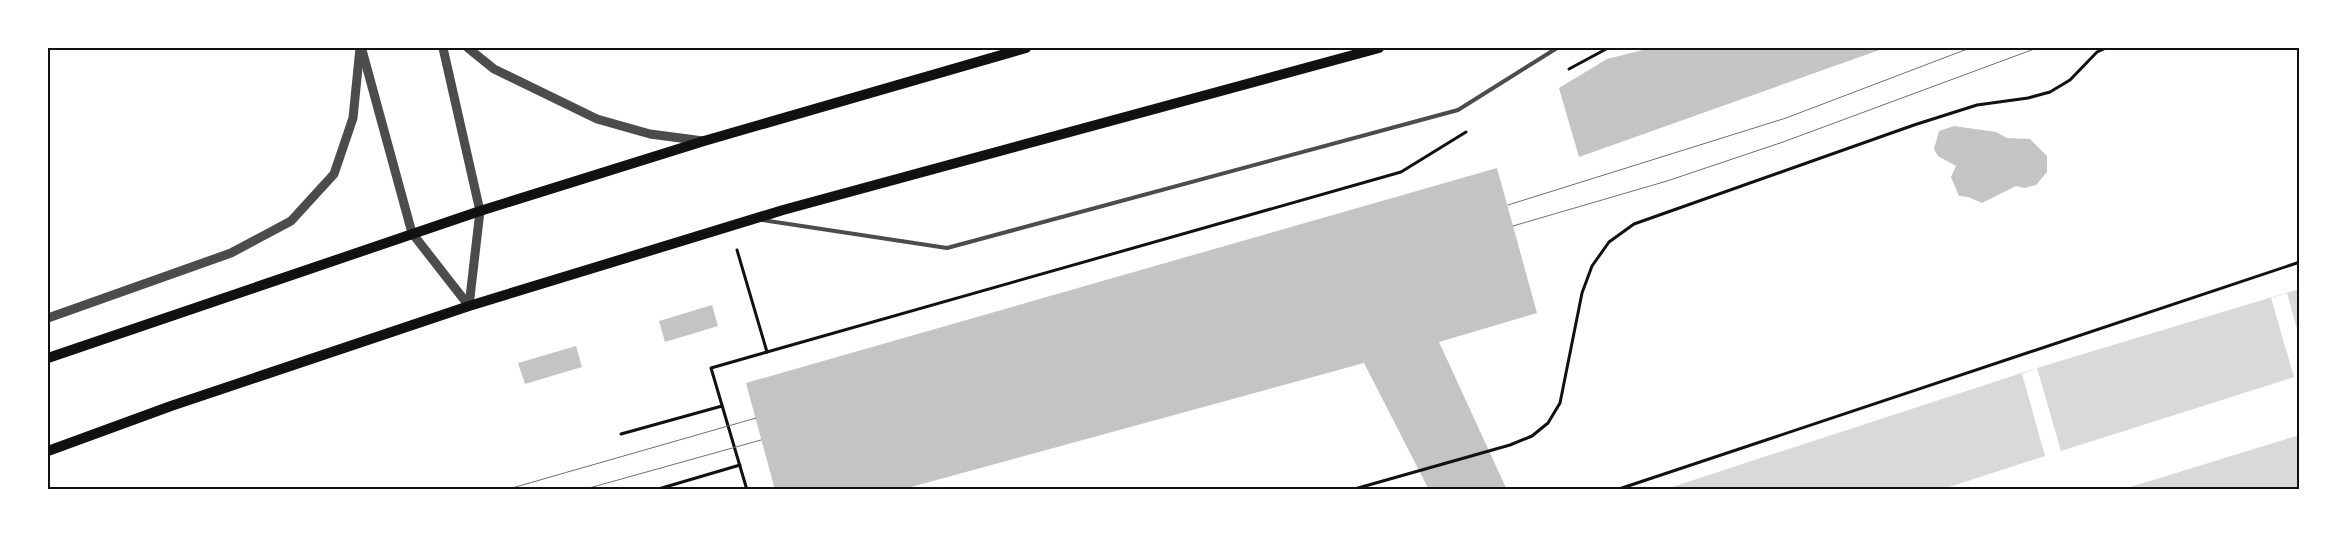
<svg xmlns="http://www.w3.org/2000/svg" width="2347" height="537" font-family="'Noto Sans',sans-serif">
	<style>
		.water { fill: #d9d9d9 }
		.pier { fill: #fff }
		.building { fill: #c4c4c4 }
		.lines { fill: none; stroke-linecap: round; stroke-linejoin: round }
		.path { stroke: #111; stroke-width: 3 }
		.service { stroke: #4c4c4c; stroke-width: 4 }
		.tertiary { stroke: #4c4c4c; stroke-width: 9 }
		.secondary { stroke: #111; stroke-width: 10 }
		.tram { stroke: #707070; stroke-width: 1 }
		.neatline { fill: none; stroke: #111; stroke-width: 2 }
	</style>
	<rect width="100%" height="100%" fill="#fff"/>
	<polygon class="water" points="2299,289 2299,489 1663,490 2037,368"/>
	<polygon class="pier" points="2287,293 2299,336 2299,435 2124,489 1943,489 2045,456 2022,374 2037,368 2061,451 2294,377 2271,298"/>
	<g class="building">
		<polygon points="1651,48 1885,48 1579,157 1559,88 1607,59"/>
		<polygon points="1954,126 1996,132 2007,138 2030,139 2047,156 2047,172 2036,185 2025,188 2016,186 1982,203 1968,197 1959,196 1951,177 1956,166 1938,156 1934,149 1939,131"/>
		<polygon points="1497,168 1537,313 1439,342 1507,490 1429,490 1364,363 900,490 775,490 746,383"/>
		<polygon points="712,305 718,326 665,342 659,321"/>
		<polygon points="576,346 582,367 525,384 518,363"/>
	</g>
	<g class="lines">
		<g class="path">
			<polyline points="1569,69 1608,48"/>
			<polyline points="737,250 767,352 711,368 747,490"/>
			<polyline points="767,352 1401,172 1466,132"/>
			<polyline points="621,434 722,406"/>
			<polyline points="655,490 740,465"/>
			<polyline points="1351,490 1510,445 1532,436 1548,423 1560,403 1582,293 1592,266 1609,242 1634,224 1914,125 1977,105 2028,98 2050,92 2070,80 2097,52 2106,48"/>
			<polyline points="1616,490 2300,262"/>
		</g>
		<polyline class="service" points="762,220 947,248 1458,110 1557,48"/>
		<g class="tertiary">
			<polyline points="443,48 480,211 469,306"/>
			<polyline points="468,48 494,69 597,119 650,134 703,141"/>
			<polyline points="362,50 412,233 469,306"/>
			<polyline points="48,318 231,253 291,221 334,174 353,118 360,48"/>
		</g>
		<g class="secondary">
			<polyline points="48,358 480,211 704,141 1026,48"/>
			<polyline points="48,451 171,406 469,306 783,210 1379,48"/>
		</g>
		<g class="tram">
			<polyline points="1508,205 1786,118 1970,48"/>
			<polyline points="1513,226 1667,181 1783,142 2037,48"/>
			<polyline points="505,490 756,418"/>
			<polyline points="582,490 761,440"/>
		</g>
	</g>
	<rect width="2347" height="537" fill="none" stroke="#ffffff" stroke-width="98"/>
	<rect x="49" y="49" width="2249" height="439" class="neatline"/>
</svg>
